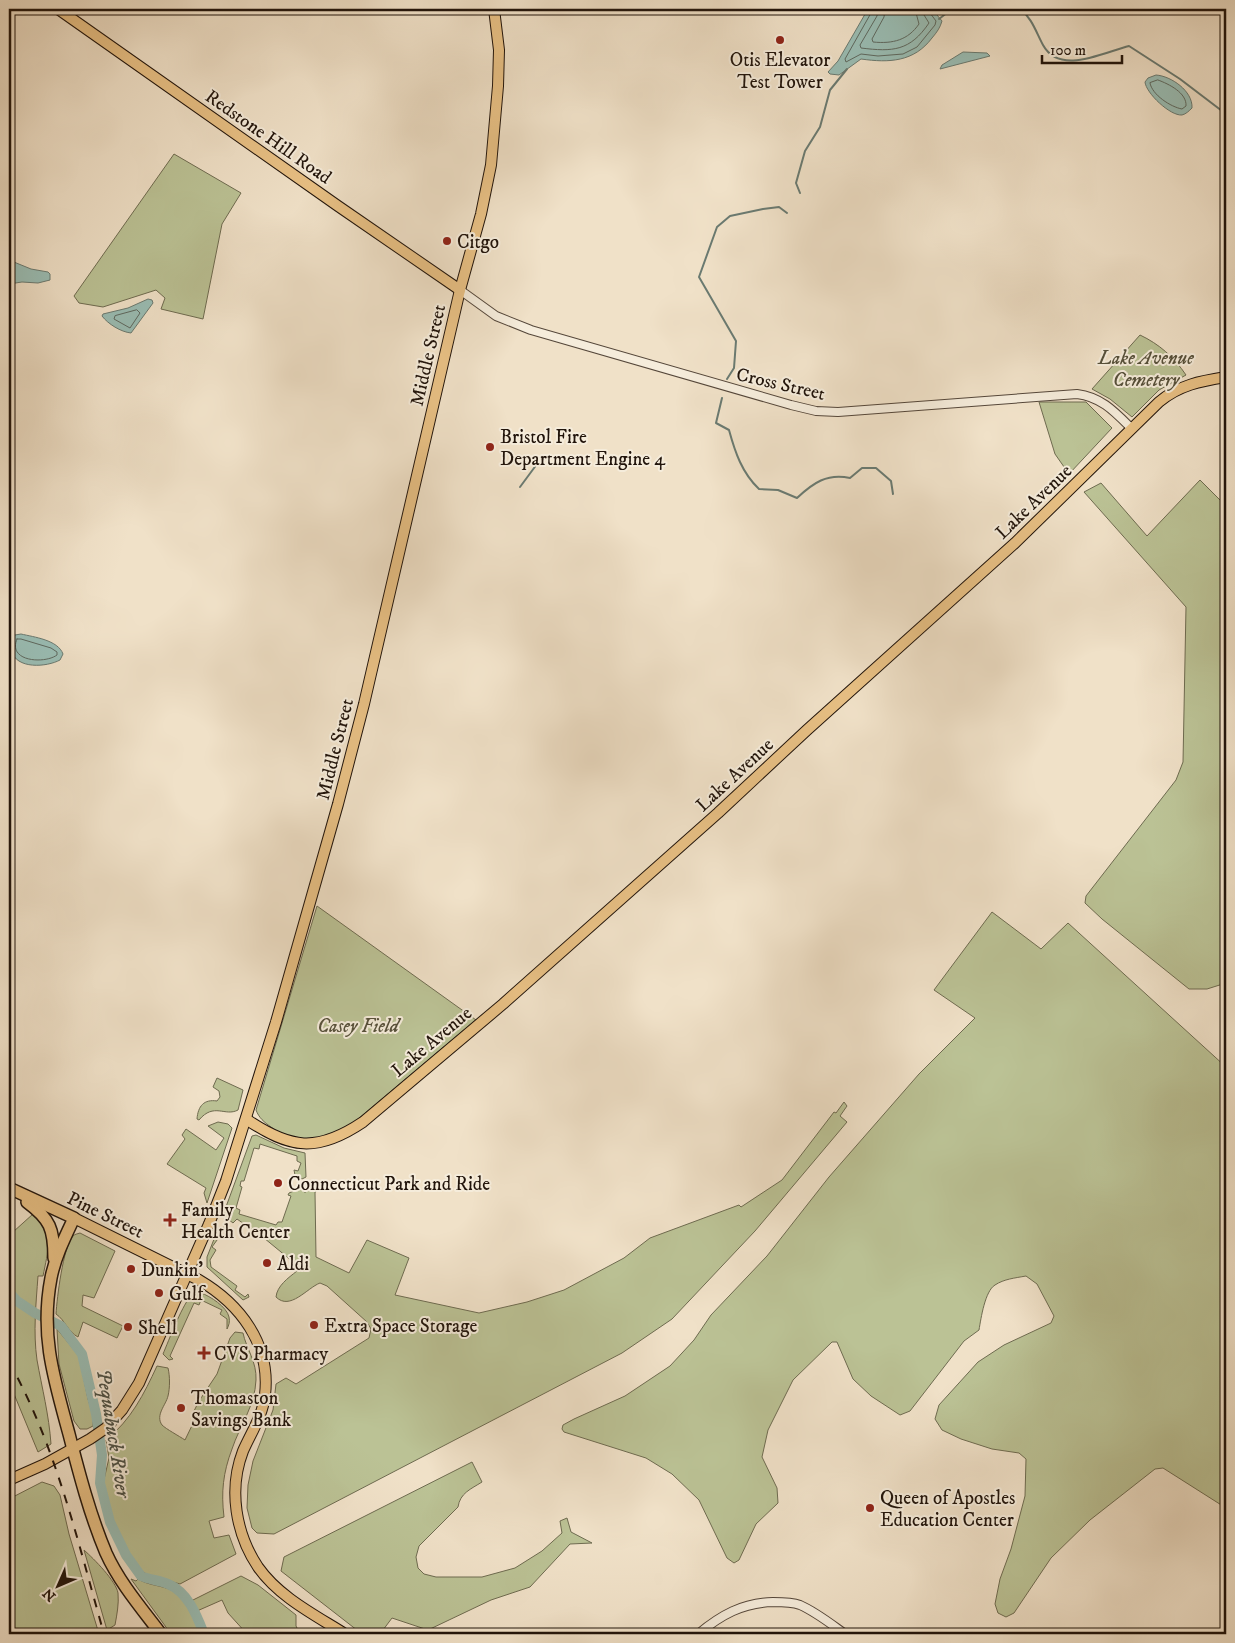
<svg xmlns="http://www.w3.org/2000/svg" width="1235" height="1643" font-family="'IM FELL DW Pica',serif">
	<style>
		.green { fill: #bbc295; stroke: #6e6b50 }
		.water { fill: #9abeb5; stroke: #6a7a71 }
		.lines { fill: none; stroke-linecap: round; stroke-linejoin: round }
		.shore { stroke: #5e6960; stroke-width: 1 }
		.stream { stroke: #6a7a71; stroke-width: 2 }
		.river { stroke: #9abeb5; stroke-width: 10 }
		.minor-casing { stroke: #55473a; stroke-width: 10 }
		.major-casing { stroke: #21140b; stroke-width: 12 }
		.highway-casing { stroke: #21140b; stroke-width: 14 }
		.minor { stroke: #f5ecdb; stroke-width: 8 }
		.major { stroke: #e8c084; stroke-width: 10 }
		.highway { stroke: #e8c084; stroke-width: 11 }
		.rail { stroke: #21140b; stroke-width: 2; stroke-dasharray: 9 9; stroke-linecap: butt }
		.poi-dot { fill: #8f2418; stroke: #f5ecdb; stroke-width: 2 }
		.labels { text-anchor: middle; stroke-width: 4; stroke-linejoin: round; paint-order: stroke }
		.poi-label { font-size: 19px; fill: #21140b; stroke: #f5ecdb; text-anchor: start }
		.street-label { font-size: 19px; fill: #21140b; stroke: #f5ecdb }
		.park-label { font-size: 19px; font-style: italic; fill: #57513b; stroke: #f5ecdb }
		.water-label { font-size: 20px; font-style: italic; fill: #4b5046; stroke: #f5ecdb }
	</style>
	<rect width="100%" height="100%" fill="#f0e1c8"/>
	<filter id="stains"><feTurbulence type="fractalNoise" baseFrequency=".004" numOctaves="4"/><feColorMatrix values="0 0 0 0 .2 0 0 0 0 .09 0 0 0 0 .02 0 0 0 .5 -.17"/></filter>
	<radialGradient id="worn" r=".72"><stop offset=".6" stop-color="#630" stop-opacity="0"/><stop offset="1" stop-color="#630" stop-opacity=".3"/></radialGradient>
	<g class="green">
		<polygon points="174,154 241,193 222,224 203,319 161,309 165,298 156,290 103,307 79,303 74,296"/>
		<path d="M1140,335C1159,344 1174,357 1186,375L1159,390L1132,417L1110,399L1092,389Z"/>
		<polygon points="1039,402 1086,402 1112,428 1069,474 1055,454"/>
		<polygon points="1200,480 1226,506 1226,983 1207,989 1189,989 1102,919 1085,903 1086,896 1176,780 1183,762 1186,607 1084,492 1101,483 1147,536"/>
		<path d="M317,906L476,1020L352,1124C328,1140 296,1146 271,1127C264,1122 259,1118 256,1110Z"/>
		<path d="M992,912L1041,949L1068,923L1226,1067V1508L1163,1468L1155,1469L1090,1520L1051,1558L1014,1613L1006,1617L998,1613L995,1604L1000,1579L1011,1549L1025,1496L1026,1459L1019,1453L992,1449L961,1439L942,1430L935,1419L939,1405L978,1362L1004,1345L1051,1323L1054,1316L1037,1284L1026,1276C1015,1278 1004,1279 995,1285C985,1291 981,1318 979,1330L964,1341L910,1411L900,1415L871,1396L853,1379L837,1342H832L793,1380L768,1430L762,1457L777,1488L778,1503L756,1524L739,1560L734,1563L727,1558L699,1500L672,1474L646,1458L564,1432L562,1429L563,1425L574,1419L625,1396L670,1366L694,1340L711,1315L767,1256L829,1177L919,1074L975,1018L934,990Z"/>
		<path d="M217,1078L243,1090L238,1110C225,1117 214,1102 199,1120L197,1119C198,1106 204,1099 217,1101L220,1097L219,1091L213,1087Z"/>
		<path d="M844,1102L847,1106L840,1116L847,1122L755,1231L672,1319L622,1353L274,1534L257,1533L252,1528L247,1508L248,1485L253,1461L273,1410L276,1384L286,1378L296,1384L369,1338L371,1329L367,1322L327,1286L320,1283C307,1288 290,1311 276,1297C277,1286 288,1278 297,1271L298,1266L264,1238L237,1219L233,1223L223,1215L252,1136L256,1135L284,1148L305,1153L306,1177L302,1179L295,1175L294,1170L298,1171L301,1163L297,1161V1156L260,1144L259,1149L254,1148L244,1181H241L240,1186L242,1187L236,1208L240,1210L239,1214L276,1225L278,1222H282L291,1196L288,1195L289,1193L304,1187V1192H306L307,1189L315,1183L320,1190L315,1192L316,1257L349,1273L367,1240L409,1258L395,1295L479,1313L527,1302L564,1290L624,1258L650,1238L739,1205L741,1207L782,1180L834,1112L836,1113Z"/>
		<polygon points="218,1122 228,1124 232,1128 207,1203 204,1193 206,1188 167,1164 185,1139 182,1135 186,1129 216,1150 224,1138 208,1126"/>
		<path d="M33,1214C54,1234 48,1251 43,1276H38C36,1304 33,1332 37,1360C42,1388 49,1415 51,1444L38,1452L14,1394L9,1385V1224L13,1232Z"/>
		<polygon points="224,1227 228,1228 230,1231 225,1229 212,1247 216,1250 210,1260 211,1267 237,1286 235,1290 245,1297 248,1294 249,1297 243,1300 207,1267 207,1257 218,1229"/>
		<path d="M80,1233L115,1251L94,1298L83,1295L82,1306L123,1326L117,1338L83,1322L78,1337C68,1332 65,1320 56,1314C57,1298 63,1247 73,1236C75,1234 77,1234 80,1233Z"/>
		<path d="M201,1293C210,1296 227,1307 229,1317C230,1322 229,1325 227,1329V1319L220,1314L222,1310L201,1300L199,1305L194,1303L170,1356L173,1359L169,1360L163,1354C169,1340 181,1308 190,1297C193,1294 197,1293 201,1293Z"/>
		<polygon points="57,1329 79,1356 88,1399 93,1415 93,1426 87,1429 80,1429 74,1421 59,1364"/>
		<path d="M235,1332L243,1333C246,1348 257,1362 256,1380C255,1406 240,1425 232,1449C223,1473 221,1492 224,1517L209,1521L214,1538L229,1535L236,1554L180,1584L148,1575L140,1570L128,1553L113,1520L103,1484L109,1458L106,1440C131,1420 144,1394 157,1366L168,1368C170,1376 170,1388 168,1396C166,1405 155,1415 162,1425C166,1429 179,1436 185,1440L199,1411H194L199,1401L217,1374L230,1338Z"/>
		<path d="M472,1462L482,1482C471,1489 460,1493 458,1507L419,1546L416,1557L418,1568L424,1574L436,1577H482L515,1568L542,1551L562,1533L560,1521L567,1518L571,1532L592,1543L570,1544L530,1587L491,1600L428,1630L392,1618L380,1634H362L281,1571L284,1557Z"/>
		<polygon points="42,1482 54,1486 60,1495 69,1534 99,1634 9,1634 9,1499"/>
		<path d="M84,1550C94,1559 116,1581 118,1593C119,1604 117,1614 115,1625L107,1630Z"/>
		<polygon points="241,1576 258,1585 296,1615 296,1626 300,1634 247,1634 228,1613 222,1600 197,1611 191,1601"/>
		<path d="M131,1579L136,1581L138,1579C148,1585 158,1585 169,1589C186,1595 195,1619 201,1634H171Z"/>
	</g>
	<g class="water">
		<path d="M868,9H932L942,21C940,28 937,32 932,38C914,62 889,63 861,59L839,75L830,74L828,72L838,61Z"/>
		<polygon points="963,52 987,53 990,56 940,69 942,65"/>
		<path d="M1156,75C1171,76 1193,91 1192,108C1189,111 1186,114 1182,115C1170,116 1146,93 1145,82L1148,78Z"/>
		<polygon points="9,260 31,269 48,272 50,274 50,280 38,283 22,282 9,284"/>
		<path d="M148,299L152,300L153,303L131,333C121,332 108,324 102,316L103,314L128,308Z"/>
		<path d="M21,634C34,637 58,640 63,654L60,660C47,667 16,670 11,650C10,644 11,639 15,635Z"/>
	</g>
	<g class="lines">
		<g class="shore">
			<polyline points="872,9 871,13 845,59 846,62 861,54 878,56 903,54 917,47 935,25 936,21 930,13 929,9"/>
			<path d="M878,9L877,16L860,45L861,48C893,52 910,51 929,23L924,15L923,9"/>
			<path d="M885,9L884,17L872,39L873,42C893,44 908,40 919,24L915,9"/>
			<path d="M1158,80C1169,84 1187,93 1186,106L1182,109C1171,107 1152,95 1150,83Z"/>
			<polygon points="137,310 140,313 130,328 114,319 115,316"/>
			<path d="M17,639H21L51,648L57,652V655C45,664 7,662 17,639Z"/>
		</g>
		<g class="stream">
			<path d="M1020,9C1032,18 1036,32 1043,45C1060,76 1104,52 1129,46L1180,79L1226,114"/>
			<polyline points="939,19 948,12 949,9"/>
			<polyline points="800,193 796,183 805,151 820,127 830,90 847,69"/>
			<polyline points="727,379 734,368 736,341 699,277 717,227 730,216 763,209 779,207 787,213"/>
			<path d="M722,398L716,423L729,430C735,452 742,473 759,489L778,490L797,498C813,483 827,473 850,478L862,468H876L891,481L893,494"/>
			<polyline points="520,487 537,464"/>
		</g>
		<path class="river" d="M9,1292L17,1301L35,1313L61,1326L82,1354L96,1414L102,1455L100,1483L110,1522L126,1555L141,1576C150,1580 159,1580 168,1584C188,1592 197,1616 204,1634"/>
		<g class="minor-casing">
			<g id="minor">
				<path d="M460,290L496,316L531,330L791,405L816,411L838,412L1077,394C1101,397 1114,411 1131,428"/>
				<path d="M698,1634C721,1615 742,1603 773,1602C782,1602 792,1602 800,1605C816,1612 831,1624 845,1634"/>
			</g>
		</g>
		<g class="major-casing">
			<g id="major">
				<polyline points="58,9 338,206 460,290"/>
				<path d="M246,1119C290,1149 317,1153 363,1122L503,1004L718,813L807,730L1015,543L1159,402C1179,385 1201,381 1226,377"/>
				<path d="M74,1218L199,1280C240,1304 271,1344 265,1395C263,1415 251,1433 243,1451C228,1490 236,1534 258,1567C279,1597 315,1615 345,1634"/>
				<polyline points="9,1480 45,1464 90,1439 106,1428 122,1410 139,1383 209,1224 226,1181 276,1022 338,804 364,704 460,290 481,214 491,165 498,86 499,50 494,9"/>
			</g>
		</g>
		<g class="highway-casing">
			<g id="highway">
				<path d="M9,1188L74,1218C65,1237 55,1257 51,1278C40,1335 54,1379 69,1434C79,1473 90,1515 106,1553C119,1582 142,1609 161,1634"/>
				<path d="M27,1202C50,1219 54,1229 54,1258"/>
			</g>
		</g>
		<use href="#minor" class="minor"/>
		<use href="#major" class="major"/>
		<use href="#highway" class="highway"/>
		<path class="rail" d="M9,1362C56,1445 78,1543 104,1634"/>
	</g>
	<g class="poi-dot">
		<circle cx="780" cy="40" r="5"/>
		<circle cx="447" cy="241" r="5"/>
		<circle cx="490" cy="447" r="5"/>
		<circle cx="278" cy="1183" r="5"/>
		<path d="M167.5 1212.5h5v5h5v5h-5v5h-5v-5h-5v-5h5z"/>
		<circle cx="267" cy="1263" r="5"/>
		<circle cx="131" cy="1269" r="5"/>
		<circle cx="159" cy="1293" r="5"/>
		<circle cx="314" cy="1325" r="5"/>
		<circle cx="128" cy="1327" r="5"/>
		<path d="M201.5 1345.5h5v5h5v5h-5v5h-5v-5h-5v-5h5z"/>
		<circle cx="181" cy="1408" r="5"/>
		<circle cx="870" cy="1508" r="5"/>
	</g>
	<g class="labels">
		<g class="poi-label">
			<text x="780" y="66" text-anchor="middle">Otis Elevator<tspan x="780" dy="22">Test Tower</tspan></text>
			<text x="457" y="248">Citgo</text>
			<text x="500" y="443">Bristol Fire<tspan x="500" dy="22">Department Engine 4</tspan></text>
			<text x="288" y="1190">Connecticut Park and Ride</text>
			<text x="181" y="1216">Family<tspan x="181" dy="22">Health Center</tspan></text>
			<text x="277" y="1270">Aldi</text>
			<text x="141" y="1276">Dunkin'</text>
			<text x="169" y="1300">Gulf</text>
			<text x="324" y="1332">Extra Space Storage</text>
			<text x="138" y="1334">Shell</text>
			<text x="214" y="1360">CVS Pharmacy</text>
			<text x="191" y="1404">Thomaston<tspan x="191" dy="22">Savings Bank</tspan></text>
			<text x="880" y="1504">Queen of Apostles<tspan x="880" dy="22">Education Center</tspan></text>
		</g>
		<g class="street-label">
			<text transform="translate(269 136) rotate(35)" y="7">Redstone Hill Road</text>
			<text transform="translate(427 355) rotate(-77)" y="7">Middle Street</text>
			<text transform="translate(781 383) rotate(13)" y="7">Cross Street</text>
			<text transform="translate(1033 501) rotate(-44)" y="7">Lake Avenue</text>
			<text transform="translate(334 749) rotate(-76)" y="7">Middle Street</text>
			<text transform="translate(734 774) rotate(-43)" y="7">Lake Avenue</text>
			<text transform="translate(431 1041) rotate(-40)" y="7">Lake Avenue</text>
			<text transform="translate(106 1214) rotate(26)" y="7">Pine Street</text>
		</g>
		<g class="park-label">
			<text x="1146" y="364">Lake Avenue<tspan x="1146" dy="22">Cemetery</tspan></text>
			<text x="358" y="1032">Casey Field</text>
		</g>
		<g class="water-label">
			<text transform="translate(114 1433) rotate(81)" y="7">Pequabuck River</text>
		</g>
	</g>
	<rect width="1235" height="1643" fill="none" stroke="#f0e1c8" stroke-width="30"/>
	<rect x="10" y="10" width="1215" height="1623" fill="none" stroke="#21140b" stroke-width="2.5"/>
	<rect x="15" y="15" width="1205" height="1613" fill="none" stroke="#21140b"/>
	<g transform="translate(58 1586) rotate(225)" stroke="#f5ecdb" stroke-width="4" paint-order="stroke">
	<path d="M0-4L9 19L0 12L-9 19Z" fill="#21140b"/>
	<text y="-8" font-size="14" font-weight="bold" text-anchor="middle" fill="#21140b">N</text>
	</g>
	<path d="M1042 55v8h80v-8" fill="none" stroke="#21140b" stroke-width="2.5"/>
	<text x="1050" y="55" font-size="15" fill="#21140b" stroke="#f5ecdb" stroke-width="4" paint-order="stroke">100 m</text>
	<rect width="100%" height="100%" filter="url(#stains)"/>
	<rect width="100%" height="100%" fill="url(#worn)"/>
</svg>
